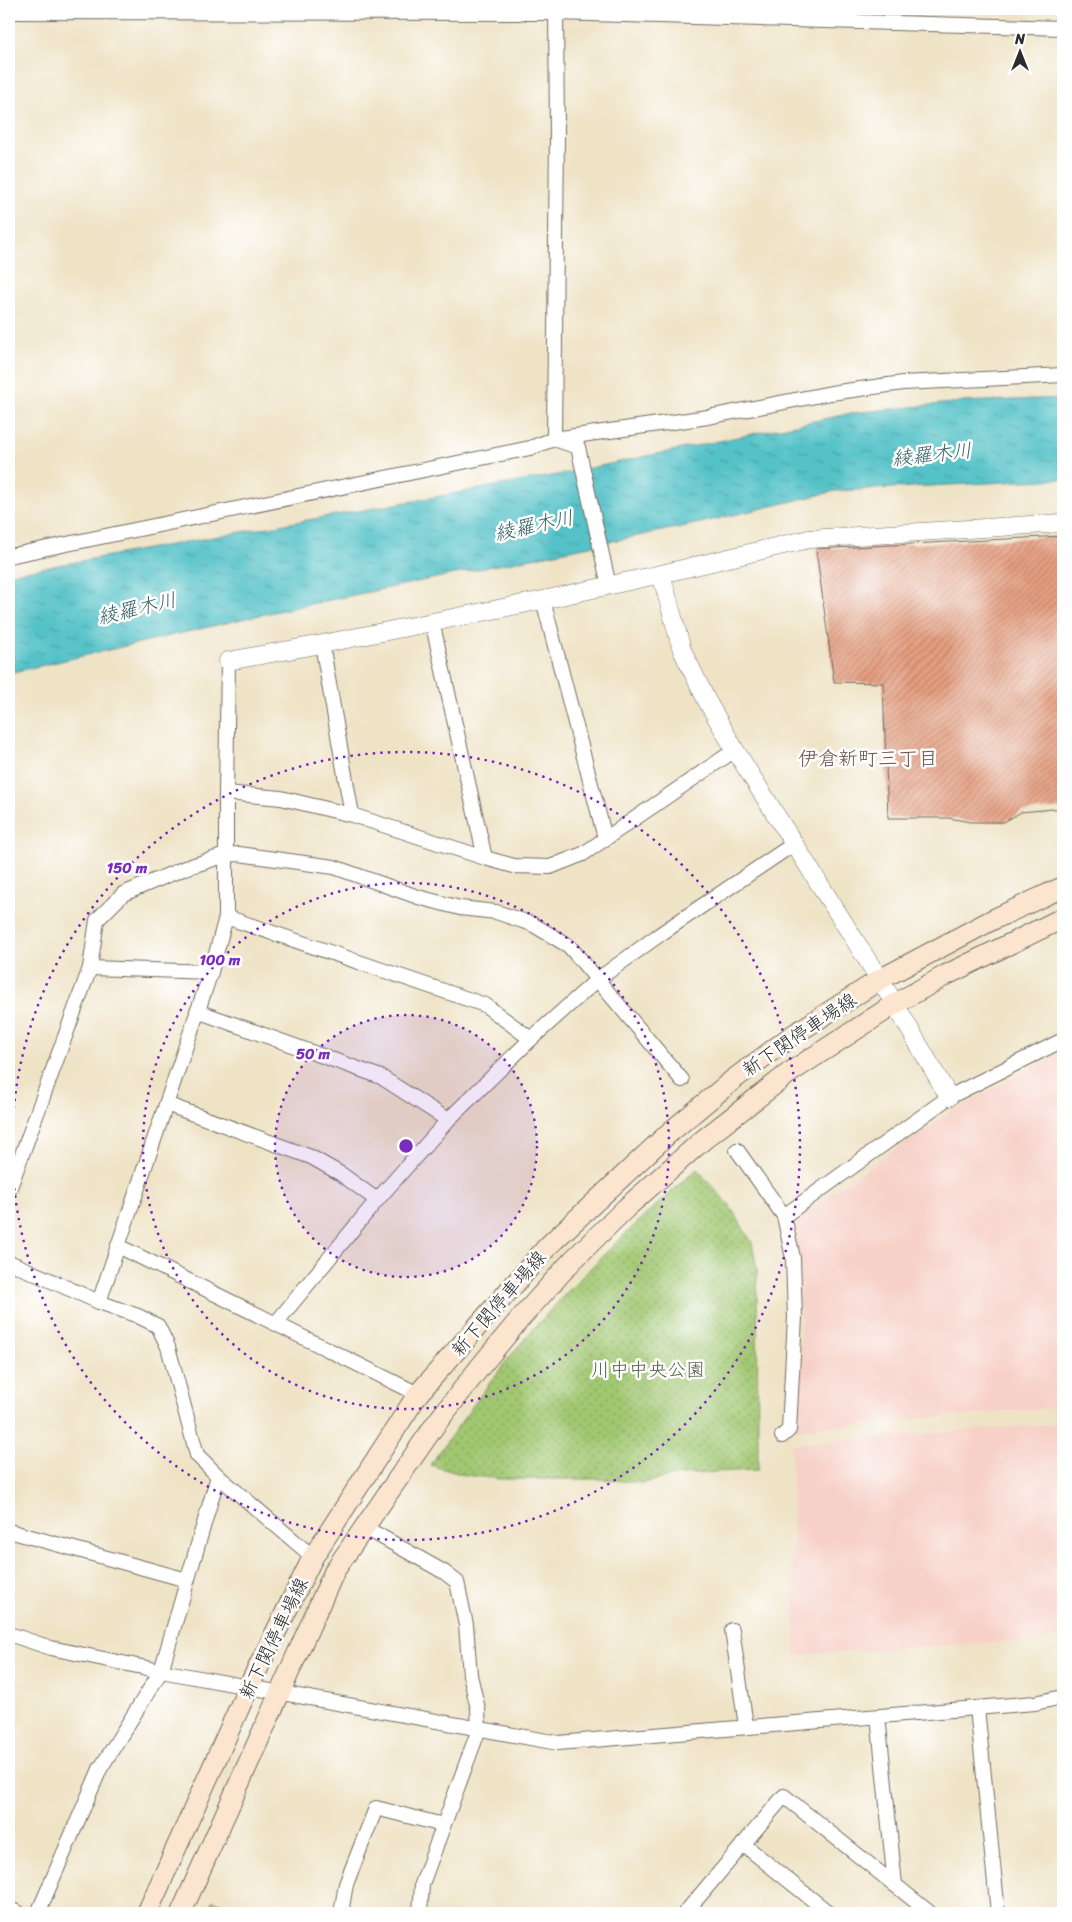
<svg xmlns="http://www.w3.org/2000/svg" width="1072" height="1922" font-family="Sriracha,'Klee One',sans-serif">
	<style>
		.built { fill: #f7d1c8 }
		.park { fill: url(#park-dots); stroke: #66794e }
		.water { fill: url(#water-ripples); stroke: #40767a }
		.building { fill: url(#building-hatch) }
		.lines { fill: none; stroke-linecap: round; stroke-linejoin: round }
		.minor-casing { stroke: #706b61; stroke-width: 16 }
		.tertiary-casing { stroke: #706b61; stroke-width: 19 }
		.secondary-casing { stroke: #706b61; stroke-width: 22 }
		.minor { stroke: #fff; stroke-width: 14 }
		.tertiary { stroke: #fff; stroke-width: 18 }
		.secondary { stroke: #fbe5cf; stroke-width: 20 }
		.ring { fill: none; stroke: #7b2cbf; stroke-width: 2.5; stroke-dasharray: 2.5 5 }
		.labels { text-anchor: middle; stroke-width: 5; stroke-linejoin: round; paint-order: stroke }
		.street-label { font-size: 19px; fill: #2b2b2b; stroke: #fff }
		.park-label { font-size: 19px; fill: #546244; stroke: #fff }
		.water-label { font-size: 20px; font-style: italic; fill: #396062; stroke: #fff }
		.neighbourhood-label { font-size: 20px; fill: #6c5349; stroke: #fff }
		.centre { fill: #7b2cbf; stroke: #fff; stroke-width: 2.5 }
		.ring-label { font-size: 15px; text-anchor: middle; font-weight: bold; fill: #7b2cbf; stroke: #fff; stroke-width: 5; stroke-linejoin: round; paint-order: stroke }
	</style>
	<defs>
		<pattern id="park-dots" width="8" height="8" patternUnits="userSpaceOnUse" patternTransform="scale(1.25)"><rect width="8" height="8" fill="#a1c771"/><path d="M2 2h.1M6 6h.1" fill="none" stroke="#83a25d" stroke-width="1.8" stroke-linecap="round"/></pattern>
		<pattern id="water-ripples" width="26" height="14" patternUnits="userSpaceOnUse" patternTransform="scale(1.25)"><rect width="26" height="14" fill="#54c2c8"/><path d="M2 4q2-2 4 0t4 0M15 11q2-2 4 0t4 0" fill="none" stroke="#469ea3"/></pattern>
		<pattern id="building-hatch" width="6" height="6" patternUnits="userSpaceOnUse" patternTransform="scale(1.25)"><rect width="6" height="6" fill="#e59e80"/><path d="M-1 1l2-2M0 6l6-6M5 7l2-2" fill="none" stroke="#ba8169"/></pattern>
	</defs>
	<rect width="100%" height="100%" fill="#fff"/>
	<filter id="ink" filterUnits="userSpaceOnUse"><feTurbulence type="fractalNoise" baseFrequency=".02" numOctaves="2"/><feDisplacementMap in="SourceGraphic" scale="10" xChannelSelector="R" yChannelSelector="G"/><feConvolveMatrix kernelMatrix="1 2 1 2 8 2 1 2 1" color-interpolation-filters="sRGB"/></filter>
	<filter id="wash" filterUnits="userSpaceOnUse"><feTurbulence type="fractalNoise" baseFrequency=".0096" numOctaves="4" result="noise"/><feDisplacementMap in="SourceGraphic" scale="20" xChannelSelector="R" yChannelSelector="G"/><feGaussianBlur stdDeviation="1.12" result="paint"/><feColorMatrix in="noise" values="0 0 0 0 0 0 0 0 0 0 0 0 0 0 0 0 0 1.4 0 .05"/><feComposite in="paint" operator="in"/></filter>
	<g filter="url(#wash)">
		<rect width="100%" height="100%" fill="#efe3c6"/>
		<g class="built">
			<polygon points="1063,1051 1063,1407 797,1429 801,1317 789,1230 792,1220 952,1111"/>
			<polygon points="1063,1423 1063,1638 795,1655 791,1444"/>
		</g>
		<g class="park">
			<path d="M697,1169L730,1206L752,1243L757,1269L758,1470L714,1472L674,1476L642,1483L603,1479H500L464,1475L430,1465C464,1419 496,1371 534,1328C584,1272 640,1218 697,1169Z"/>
			<polygon points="213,1900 242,1913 207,1913"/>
		</g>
		<polygon class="water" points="1063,398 1063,479 835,491 700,523 282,610 9,673 9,574 562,474 852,413 961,402"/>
		<g id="blocks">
			<polygon class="building" points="1063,536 1063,808 1021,812 1004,822 970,822 949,818 888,818 883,683 834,682 816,549"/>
		</g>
	</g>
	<g filter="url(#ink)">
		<use href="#blocks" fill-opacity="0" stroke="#706b61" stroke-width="1"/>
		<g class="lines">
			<g class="minor-casing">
				<g id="minor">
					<polyline points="9,12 556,13 1063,28"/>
					<polyline points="554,439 557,135 556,9"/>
					<polyline points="557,440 578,447 609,586"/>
					<polyline points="9,556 530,448 554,439 708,417 831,393 903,383 1063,375"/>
					<polyline points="543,600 605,838"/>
					<polyline points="432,621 485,858"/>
					<polyline points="322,644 352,815"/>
					<polyline points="226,793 281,798 352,815 485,858 514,866 550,867 583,854 735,750"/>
					<polyline points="226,917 485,1005 531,1039"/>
					<polyline points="90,968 211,972"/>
					<polyline points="197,1011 381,1077 448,1120"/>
					<polyline points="166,1104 311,1157 341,1174 377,1200"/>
					<polyline points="737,1150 784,1216 793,1258 795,1317 789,1430 782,1436"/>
					<polyline points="9,1190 90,968 97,920 123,894 185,868 226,855 239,854 334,867 418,897 460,908 496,912 532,924 569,946 682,1080"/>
					<polyline points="784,1216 949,1097 1063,1040"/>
					<polyline points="118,1246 418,1394"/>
					<polyline points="9,1262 99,1302 138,1316 158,1326 168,1347 197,1455 218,1476 313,1557"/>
					<polyline points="99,1302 211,972 226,917 226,793 228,661"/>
					<polyline points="276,1323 377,1200 448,1120 531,1039 597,980 659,935 795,843"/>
					<polyline points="364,1527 444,1572 457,1582 466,1625 470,1675 478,1709 479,1729 422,1884 420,1913"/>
					<polyline points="9,1531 187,1580"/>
					<polyline points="732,1630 746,1726"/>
					<polyline points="9,1634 51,1648 161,1671 558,1743 1035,1703 1063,1697"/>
					<polyline points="977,1708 998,1913"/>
					<polyline points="878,1716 895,1885"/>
					<polyline points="743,1844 829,1913"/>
					<polyline points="9,1909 19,1913"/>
					<polyline points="38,1913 100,1769 161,1671 218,1476"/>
					<polyline points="341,1913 346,1884 376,1808 443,1825"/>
					<polyline points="685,1913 784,1796 930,1913"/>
				</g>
			</g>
			<g class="tertiary-casing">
				<g id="tertiary">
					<polyline points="661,574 682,650 707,701 735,750 895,1004 949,1097"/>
					<polyline points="228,661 322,644 543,600 661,574 809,539 1063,523"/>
				</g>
			</g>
			<g class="secondary-casing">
				<g id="secondary">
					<polyline points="147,1913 249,1686 313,1557 418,1394 548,1246 669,1133 734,1079 793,1035 879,980 992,920 1063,887"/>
					<polyline points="181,1913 335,1570 435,1425 480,1367 519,1320 571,1262 626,1208 703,1140 789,1073 895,1004 946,975 1063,918"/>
				</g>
			</g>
			<use href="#minor" class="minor"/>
			<use href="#tertiary" class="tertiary"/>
			<use href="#secondary" class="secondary"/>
		</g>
	</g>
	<circle cx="406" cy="1146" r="131" fill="#7b2cbf" fill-opacity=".12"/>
	<g class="ring">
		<circle cx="406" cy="1146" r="131"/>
		<circle cx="406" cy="1146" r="263"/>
		<circle cx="406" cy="1146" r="394"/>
	</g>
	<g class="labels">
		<g class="street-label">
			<text transform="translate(799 1034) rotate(-34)" y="7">新下関停車場線</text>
			<text transform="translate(498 1303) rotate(-49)" y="7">新下関停車場線</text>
			<text transform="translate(273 1638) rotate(-64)" y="7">新下関停車場線</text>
		</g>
		<g class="park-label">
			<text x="648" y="1376">川中中央公園</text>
		</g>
		<g class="water-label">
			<text transform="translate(932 454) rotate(-6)" y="7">綾羅木川</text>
			<text transform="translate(534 525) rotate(-12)" y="7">綾羅木川</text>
			<text transform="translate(137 608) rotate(-13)" y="7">綾羅木川</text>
		</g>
		<g class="neighbourhood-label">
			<text x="868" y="765">伊倉新町三丁目</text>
		</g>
	</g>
	<circle cx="406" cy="1146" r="8" class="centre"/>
	<g class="ring-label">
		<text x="127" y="873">150 m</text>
		<text x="220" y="965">100 m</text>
		<text x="313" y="1059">50 m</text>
	</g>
	<rect width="1072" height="1922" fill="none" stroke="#fff" stroke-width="30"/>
	<g transform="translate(1020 52)" stroke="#ffffff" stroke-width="4" paint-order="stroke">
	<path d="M0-4L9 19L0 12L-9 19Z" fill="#2b2b2b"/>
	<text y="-8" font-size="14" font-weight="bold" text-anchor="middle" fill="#2b2b2b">N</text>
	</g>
</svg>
